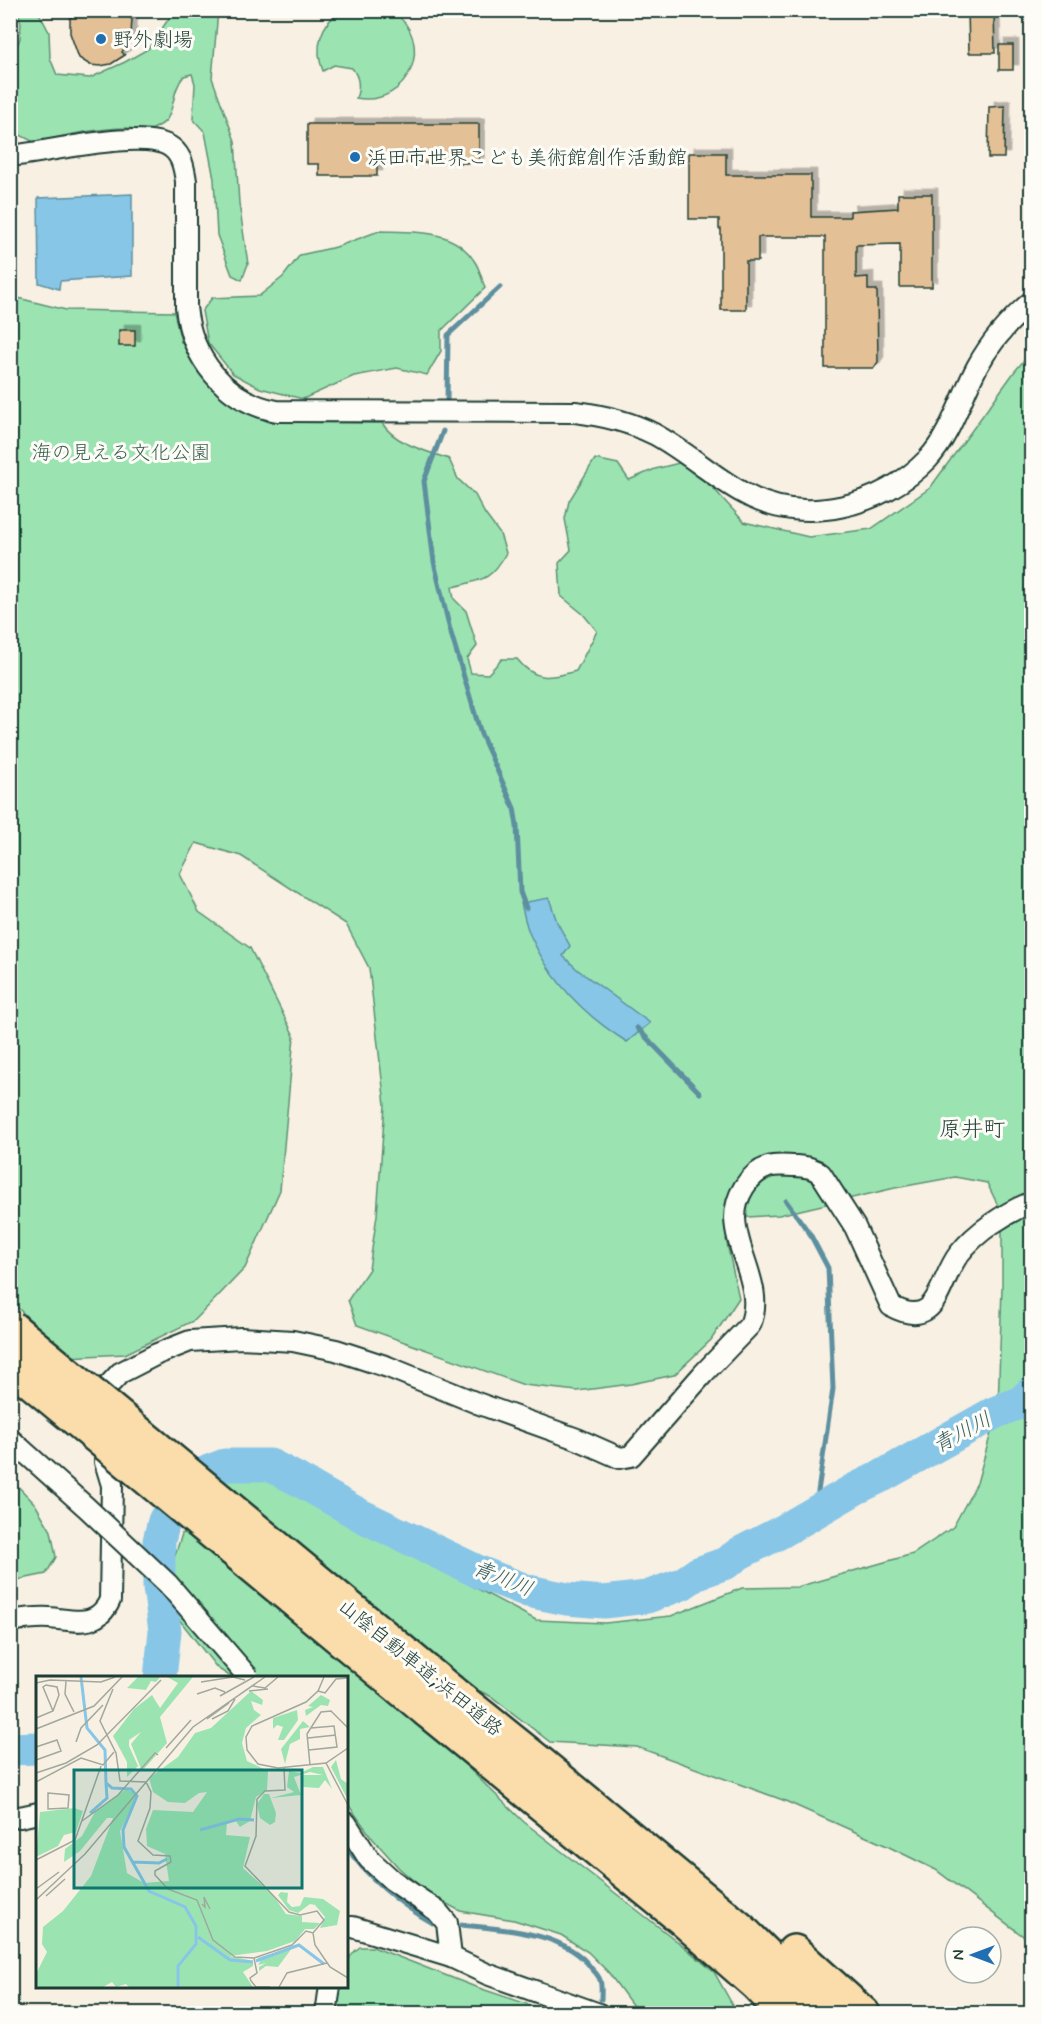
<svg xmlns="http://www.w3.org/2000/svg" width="1042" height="2024" font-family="Mynerve,'Klee One',sans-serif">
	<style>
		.green { fill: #9be4b2; stroke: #5d9073; stroke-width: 1.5 }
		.water { fill: #87c6e7; stroke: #5d8f9f; stroke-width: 1.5 }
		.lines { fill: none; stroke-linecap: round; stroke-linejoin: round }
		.stream { stroke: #5d8f9f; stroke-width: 5 }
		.river { stroke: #87c6e7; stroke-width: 33 }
		.building { fill: #e3c095; stroke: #1f3d34; stroke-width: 1.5; filter: url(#shadow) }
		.minor-casing { stroke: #1f3d34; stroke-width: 24 }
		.motorway-casing { stroke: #1f3d34; stroke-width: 38 }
		.minor { stroke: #fdfcf7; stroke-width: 20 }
		.motorway { stroke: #faddab; stroke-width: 33 }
		.minor-bridge-casing { stroke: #1f3d34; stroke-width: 24; stroke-linecap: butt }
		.motorway-bridge-casing { stroke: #1f3d34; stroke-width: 38; stroke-linecap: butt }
		.minor-bridge { stroke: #fdfcf7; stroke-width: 20 }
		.motorway-bridge { stroke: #faddab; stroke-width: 33 }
		.poi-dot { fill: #1f6fb2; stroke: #fdfcf7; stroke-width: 2 }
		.labels { text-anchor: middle; stroke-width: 6; stroke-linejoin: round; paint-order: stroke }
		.poi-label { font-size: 20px; fill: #1f3d34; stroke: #fdfcf7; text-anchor: start }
		.park-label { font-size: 20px; fill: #385e4d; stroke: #fdfcf7 }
		.street-label { font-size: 20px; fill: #1f3d34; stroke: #fdfcf7 }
		.water-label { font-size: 21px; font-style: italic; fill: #395f61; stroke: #fdfcf7 }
		.quarter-label { font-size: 22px; fill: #1f3d34; stroke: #fdfcf7 }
		.inset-river { fill: none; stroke: #87c6e7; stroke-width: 3 }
		.inset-road { fill: none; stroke: #a1a89d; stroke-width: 1.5 }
		.view { fill: #0f766e; fill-opacity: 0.15; stroke: #0f766e; stroke-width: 3 }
		.inset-edge { fill: none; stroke: #1f3d34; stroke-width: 3 }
	</style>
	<defs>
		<filter id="shadow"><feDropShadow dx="5.5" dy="-5.5" stdDeviation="0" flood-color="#0004"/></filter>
	</defs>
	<rect width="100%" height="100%" fill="#f8f0e3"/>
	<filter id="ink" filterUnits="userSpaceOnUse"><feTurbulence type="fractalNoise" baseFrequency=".0167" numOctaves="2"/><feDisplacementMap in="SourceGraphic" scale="12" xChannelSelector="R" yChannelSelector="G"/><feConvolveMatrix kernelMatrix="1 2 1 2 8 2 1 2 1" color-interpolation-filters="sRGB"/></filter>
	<g filter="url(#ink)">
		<g class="green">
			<path d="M18,11H38L49,32L50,58L57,75L90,78L125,62L148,49L174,11H218L212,78L235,141L239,203L248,264L242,280L232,275L217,235L214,179L205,132L193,119L195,84L192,74L184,76C172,90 175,107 167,119C164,124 153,130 147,130C139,131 131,127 124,128C94,129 64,135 36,143L16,133L11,127V62L20,38L21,23Z"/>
			<path d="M341,11H392C437,41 409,108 356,98C360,88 359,77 352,68L334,65L323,71C314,48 320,24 341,11Z"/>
			<path d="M379,231C414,232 454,228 475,262C480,269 482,280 485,288L441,331V351L427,375L397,368L354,376L303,399L260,388L233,374L208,343L202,311L212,298L259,296L283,277L300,255L336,247Z"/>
			<path d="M18,298L66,310L174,312L181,342L183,341L202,371L241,410L269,422L382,423C395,444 426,451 449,459L458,479L475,495L485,514L500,534L506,553C491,581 482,580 452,587L454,599L466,611L477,646L467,659L471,673L488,674L502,659H517C535,682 550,678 576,671L597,631L583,614L561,596L559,563L571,550L565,519L569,501L595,459L618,464L629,480L655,469L679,463L704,478L744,522L809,537L871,529L930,488L1015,371L1031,352V1942L936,1870L887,1846L783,1800L637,1747L550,1742L492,1697L457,1680L427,1728L524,1822L682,1945L714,1972L737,2013H638L608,1972L588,1952L561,1935L514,1920L460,1911L429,1894L399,1868L373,1839L347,1803L346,1678L231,1677L217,1668L178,1618L171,1567L194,1498L214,1480L243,1474L266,1473L300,1494L536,1620L605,1623L671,1616L742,1588L797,1587L913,1554L953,1527L977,1483L998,1408L1002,1287V1214L987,1183L955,1177L895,1188L779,1215L748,1217L726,1239L739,1298L711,1340L674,1375L631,1384L577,1391L524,1385L357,1325L348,1300L369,1269L377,1215L385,1105L369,968L346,924L241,856L196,843L180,874L199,912L250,948L294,1036L280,1190L245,1268L195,1320L125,1354L67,1357L11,1301V299Z"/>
			<polygon points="10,1478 35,1504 51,1531 56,1557 46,1574 17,1580 11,1578"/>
			<path d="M360,1947H373L473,1986L548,2011L549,2013L335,2014L339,1987L346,1986C347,1967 343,1959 360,1947Z"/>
		</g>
		<g class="water">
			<polygon points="132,194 132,276 60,281 59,289 39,283 38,198"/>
			<path d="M549,898L557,922L570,946L563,956L578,970L650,1023L627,1042C587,1017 552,982 532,939C526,928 524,915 521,903Z"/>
		</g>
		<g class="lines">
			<g class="stream">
				<polyline points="447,400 448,335 500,287"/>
				<polyline points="443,431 424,481 434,562 450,630 481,734 514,808 517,826 520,892 526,908"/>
				<polyline points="637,1028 700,1093"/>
				<polyline points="786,1201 810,1234 828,1268 833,1389 815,1512"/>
				<path d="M346,1846C365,1876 402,1906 433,1923"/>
				<path d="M462,1925C503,1929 567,1932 592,1969C595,1972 599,1977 600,1980C602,1986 601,1994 601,1999"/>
			</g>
			<g class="river">
				<polyline points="160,1678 165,1631 159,1587 159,1541 164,1521 181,1489 209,1471 225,1465 270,1465 297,1479 362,1516 479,1572 528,1591 567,1599 604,1602 647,1597 682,1584 698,1573 726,1563 740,1553 781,1532 855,1489 882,1476 994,1413 1021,1402 1032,1392"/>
				<polyline points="10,1749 38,1748"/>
			</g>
		</g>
		<g class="building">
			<polygon points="83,10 117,10 132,19 131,35 122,52 125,55 111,64 100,66 90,65 79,58 70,33 70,18"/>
			<polygon points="968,10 994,10 995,53 969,53"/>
			<rect x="999" y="45" width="14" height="25"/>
			<polygon points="1005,106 1004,158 988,158 989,107"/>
			<polygon points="307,124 479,124 479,163 377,163 377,176 319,176 319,164 307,164"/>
			<polygon points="689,153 726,153 726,175 811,175 811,217 850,217 850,211 898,208 898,194 932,194 932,287 900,287 900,244 856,245 856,278 868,277 868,290 877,290 878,362 874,368 825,368 825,237 758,237 758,261 746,261 746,310 721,310 721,229 719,229 719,219 689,219"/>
			<rect x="119" y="330" width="16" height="16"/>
		</g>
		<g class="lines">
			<g class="minor-casing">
				<g id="minor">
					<path d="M10,156C45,153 146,127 172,148C182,156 184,168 186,181V307C191,357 225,402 277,411L575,412C601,415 630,422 654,434C686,451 713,477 745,494C804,527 883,506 928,459C951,434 961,397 977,367C991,341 1010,320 1032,301"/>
					<path d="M106,1411L107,1387L120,1373L157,1354L190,1341L241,1338L293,1341L336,1350L388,1367L477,1403L577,1439L620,1458L631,1456L703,1374L750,1325C765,1289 736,1254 735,1218C735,1197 748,1174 768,1167C777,1164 787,1166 796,1166C806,1167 812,1167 821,1174L855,1227L891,1306C939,1332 938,1281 959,1254C977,1231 1005,1213 1032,1202"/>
					<path d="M10,1621C23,1619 36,1617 49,1618C74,1620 97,1629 110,1600L112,1485L105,1462L106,1441"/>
					<polyline points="10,1816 20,1817 38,1813"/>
					<polyline points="346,1823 369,1859 392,1880 437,1911 447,1923 451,1957"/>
					<polyline points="346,1927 353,1927 451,1957 487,1974 599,2014"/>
					<polyline points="326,2014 330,1986"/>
				</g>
			</g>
			<g class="motorway-casing">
				<g id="motorway">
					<polyline points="451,1692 542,1765 741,1930 826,2014"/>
					<polyline points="428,1711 684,1920 757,1984 786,2014"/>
					<polyline points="794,1952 863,2014"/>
				</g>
			</g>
			<use href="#minor" class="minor"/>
			<use href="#motorway" class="motorway"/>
			<g class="minor-bridge-casing">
				<polyline id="minor-bridge" points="10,1439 86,1507 168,1584 249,1678"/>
			</g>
			<g class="motorway-bridge-casing">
				<g id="motorway-bridge">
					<polyline points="10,1327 451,1692"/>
					<polyline points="10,1364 428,1711"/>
				</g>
			</g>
			<use href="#minor-bridge" class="minor-bridge"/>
			<use href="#motorway-bridge" class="motorway-bridge"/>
		</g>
	</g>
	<g class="poi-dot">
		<circle cx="101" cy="39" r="6"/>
		<circle cx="355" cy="157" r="6"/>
	</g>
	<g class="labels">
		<g class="poi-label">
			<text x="113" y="46">野外劇場</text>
			<text x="367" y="164">浜田市世界こども美術館創作活動館</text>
		</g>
		<g class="park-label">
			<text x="121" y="459">海の見える文化公園</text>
		</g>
		<g class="street-label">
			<text transform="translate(421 1667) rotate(39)" y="7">山陰自動車道;浜田道路</text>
		</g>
		<g class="water-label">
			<text transform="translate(962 1432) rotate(-28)" y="7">青川川</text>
			<text transform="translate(503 1578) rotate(22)" y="7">青川川</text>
		</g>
		<g class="quarter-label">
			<text x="972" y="1136">原井町</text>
		</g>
	</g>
	<g transform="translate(36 1676)">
		<rect width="312" height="312" fill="#f8f0e3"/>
		<path d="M102,1H124L120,6L115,5L110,14L91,12ZM131,1H157L124,41L131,67L106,95L95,68L105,56L93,64V70L102,90L91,101V86L77,60L98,33L116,19L124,32L142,7ZM215,15L227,24L226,29L215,25L218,34L225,39L210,52L206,67L211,85L232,95L231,114L220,121L214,145L204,151L200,145L191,147L190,159L214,161L207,192L237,219L250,238L266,240V246L284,247L278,253H269L259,265L231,275L194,280L217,285V290L207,296L217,311H93L90,308L80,311L76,306L67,311H0V298L11,276L6,268L7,251L27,235L55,200L77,142H71L44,175L28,186L29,173L46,160L59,136L90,113L97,116L100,124L84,155L91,197L108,207L133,205L129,178L111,170L110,153L117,134L157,136L171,116L163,117L149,127L132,126L117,116L113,102L142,81L159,57L175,52ZM285,19L294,24L292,30L285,29L270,40L269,34L277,31L272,30ZM261,34L262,44L248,64H242L247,51L241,49L237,53V42ZM267,45L274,51L264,53V63L254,68L249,88L245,73ZM300,84L305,103L312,108V124L295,91ZM277,91H287L296,113L289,104L283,112L267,111L266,99H287L274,96L258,101L265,119L235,122L258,116L251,111L253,95L264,97ZM228,118H233L240,137L239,146L234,149L224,142L221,128ZM38,132L47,135L40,156L28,159L22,170L0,181L4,136ZM245,216L252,217L251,226L256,231L264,230L268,221L287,223L304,235L301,249L284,252L289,241L279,229L274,228L262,237L253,234L242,219ZM256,272L242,291L230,290L223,295V291L230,287L222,289L225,284L221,282Z" fill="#9be4b2"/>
		<path class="inset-river" d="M45,1L51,52L69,74L70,107L76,112L95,113L101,120L87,154L88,171L113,215L149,231L160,250V268L142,290V311M54,137L71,122L70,107M164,154L203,143L218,144M96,186L123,187L131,183M162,261L194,284L217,286M220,285L263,269L288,288"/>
		<path class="inset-road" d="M288,1L282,15L270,26L216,50L210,61L211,74L222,88L242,92L290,87L312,72M30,5L29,18L38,36M165,6L197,1L209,4M0,7L14,4L65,6L79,1M217,10L229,12L242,1M77,13L64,45L80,77L84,105L110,106L115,116L114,132L102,165L117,179L134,180L135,186L119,195V199L132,213L161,224L177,264L199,281L218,282L256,269L270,255L277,257L288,244L281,235L264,239L253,236L209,190L220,160L221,123L229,115L249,114L248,92M213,15L232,13M282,15L289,17L300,3L312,2M161,18L179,12L189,16M184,20L218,1M0,42L17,35L23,19L21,11L10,9L7,11L17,35M171,43L193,27M176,43L192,35L199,23M0,53L58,30L86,1M272,62L300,59M40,66L45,52L67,29M0,71L21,64L25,75L0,84M130,72L155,44M273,74L301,71L298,50L275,52M290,87L312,129M274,89L271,58L285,36L295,35L312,52M0,97L30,87L61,69L125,4M0,106L45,82L67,89L78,76M12,117L33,119L32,132L12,133ZM46,145L82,119L119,77L122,79M0,184L39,164L65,90M0,213L23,196M10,220L29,203M0,224L49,178L157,51L229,1M166,228L169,231L168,221L174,233M277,257L279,269L294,291L312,302M218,282L221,297L214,302L215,305L220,311H234M243,311L251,297L291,287"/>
		<path class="view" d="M38,94H266V212H38Z"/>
		<rect width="312" height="312" class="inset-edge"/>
	</g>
	<rect width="1042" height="2024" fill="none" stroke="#fdfcf7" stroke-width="36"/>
	<rect x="18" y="18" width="1006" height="1988" fill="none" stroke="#1f3d34" stroke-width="2" filter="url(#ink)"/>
	<g transform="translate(973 1955) rotate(270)"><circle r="28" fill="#fdfcf7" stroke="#a4b0a9" stroke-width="1.5"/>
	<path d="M0-4.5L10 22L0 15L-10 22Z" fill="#1f6fb2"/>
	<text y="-9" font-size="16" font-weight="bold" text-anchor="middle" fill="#1f3d34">N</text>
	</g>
</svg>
